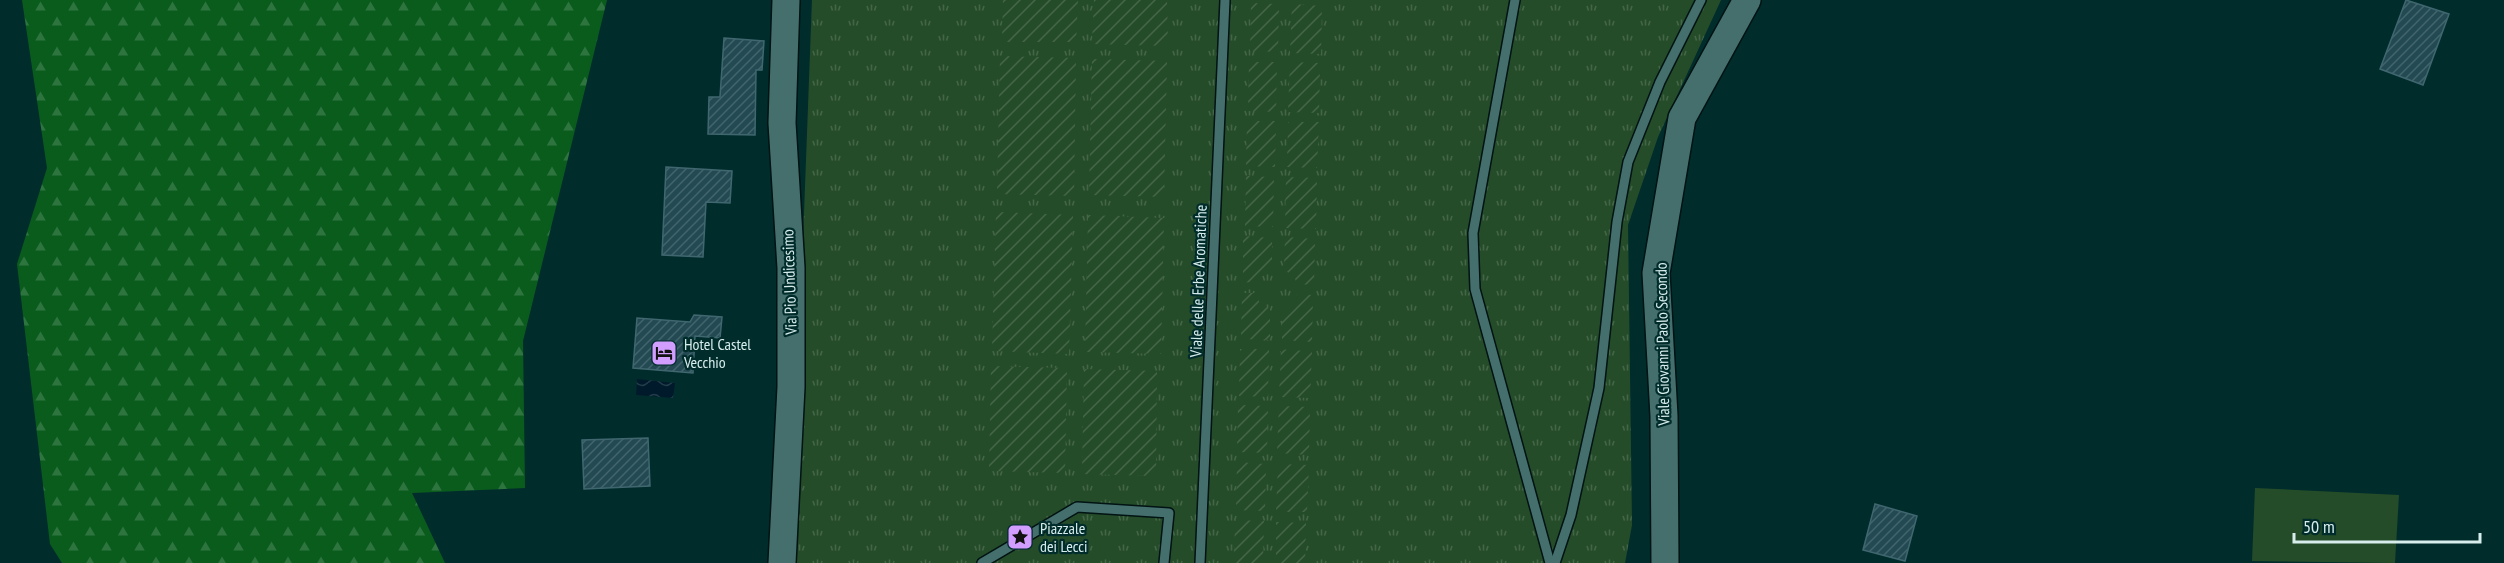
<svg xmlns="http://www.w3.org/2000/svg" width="2504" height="563" font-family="'PT Sans Narrow',sans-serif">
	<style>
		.grass { fill: #254c29 }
		.forest { fill: url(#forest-firs) }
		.park { fill: url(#park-tufts) }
		.garden { fill: url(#garden-furrows) }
		.water { fill: url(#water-waves) }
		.building { fill: url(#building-hatch); stroke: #406770; stroke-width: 1.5 }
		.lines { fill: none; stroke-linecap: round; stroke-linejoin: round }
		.lane-casing { stroke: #011313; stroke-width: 12 }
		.secondary-casing { stroke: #011313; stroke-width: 30 }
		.lane { stroke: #456f6d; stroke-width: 9 }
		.secondary { stroke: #456f6d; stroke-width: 27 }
		.labels { text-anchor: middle; stroke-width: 4.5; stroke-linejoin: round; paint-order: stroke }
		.street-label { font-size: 16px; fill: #d7edec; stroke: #002d2c }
		.poi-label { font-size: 16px; fill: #d7edec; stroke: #002d2c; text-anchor: start }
	</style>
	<defs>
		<pattern id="forest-firs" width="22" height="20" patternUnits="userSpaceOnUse" patternTransform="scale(1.5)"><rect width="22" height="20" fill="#0a5c1d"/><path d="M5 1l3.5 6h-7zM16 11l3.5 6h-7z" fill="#2d743e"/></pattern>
		<pattern id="park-tufts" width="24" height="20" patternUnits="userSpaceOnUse" patternTransform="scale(1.5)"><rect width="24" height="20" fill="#254c29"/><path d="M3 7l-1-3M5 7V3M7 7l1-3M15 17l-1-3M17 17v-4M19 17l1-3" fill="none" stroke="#446648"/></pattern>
		<pattern id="garden-furrows" width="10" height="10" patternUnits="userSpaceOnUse" patternTransform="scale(1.5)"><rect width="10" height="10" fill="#254c29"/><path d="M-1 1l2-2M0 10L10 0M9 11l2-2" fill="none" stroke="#446648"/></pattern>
		<pattern id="water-waves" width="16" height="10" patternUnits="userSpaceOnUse" patternTransform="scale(1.5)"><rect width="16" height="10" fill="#001a2b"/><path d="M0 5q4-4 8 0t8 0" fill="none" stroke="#243c4a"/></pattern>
		<pattern id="building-hatch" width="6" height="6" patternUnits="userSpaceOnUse" patternTransform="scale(1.5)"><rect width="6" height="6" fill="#234a53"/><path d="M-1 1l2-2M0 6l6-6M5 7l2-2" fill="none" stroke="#42646c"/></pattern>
	</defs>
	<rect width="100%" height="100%" fill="#002d2c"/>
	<polygon class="grass" points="2255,488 2399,495 2395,563 2252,561"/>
	<polygon class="forest" points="22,0 607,0 523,341 525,488 412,493 445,563 62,563 50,544 17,264 47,168"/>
	<polygon class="park" points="812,0 1721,0 1658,137 1628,225 1632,525 1625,563 791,563"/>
	<g class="garden">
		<polygon points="1003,0 1078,0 1076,42 1002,42"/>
		<polygon points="1094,0 1167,0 1168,46 1092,44"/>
		<polygon points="1251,3 1279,4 1278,52 1250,51"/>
		<polygon points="1292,4 1322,6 1321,54 1290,53"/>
		<polygon points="1000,56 1076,58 1074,196 997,194"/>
		<polygon points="1092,59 1167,61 1164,197 1089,195"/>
		<polygon points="1249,62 1277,62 1276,112 1248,111"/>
		<polygon points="1290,62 1320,63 1319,113 1288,112"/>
		<polygon points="1247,121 1276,121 1275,167 1246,166"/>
		<polygon points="1288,122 1319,122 1317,168 1287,167"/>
		<polygon points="1246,176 1274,177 1273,227 1245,226"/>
		<polygon points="1286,177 1317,178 1316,229 1285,228"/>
		<polygon points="996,212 1073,215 1069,354 992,351"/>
		<polygon points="1088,215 1164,218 1161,354 1085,352"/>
		<polygon points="1243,236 1272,238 1272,269 1264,271 1258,283 1243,282"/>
		<polygon points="1285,237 1315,239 1314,285 1297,284 1294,276 1284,270"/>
		<polygon points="1242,293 1257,293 1259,302 1270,309 1270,340 1241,339"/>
		<polygon points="1297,294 1313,295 1312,342 1282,340 1282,309 1290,307"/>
		<polygon points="1240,349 1269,349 1268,397 1239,396"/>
		<polygon points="1281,350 1312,351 1310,398 1279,397"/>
		<polygon points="991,366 1067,368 1065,473 989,471"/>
		<polygon points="1084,369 1157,371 1156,476 1082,474"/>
		<polygon points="1238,405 1268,406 1267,453 1237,452"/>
		<polygon points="1279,406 1310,407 1309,455 1277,453"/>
		<polygon points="1237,462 1266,464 1265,511 1236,510"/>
		<polygon points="1278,464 1309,465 1307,512 1276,512"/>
		<polygon points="1235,520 1264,521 1263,563 1234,563"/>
		<polygon points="1276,522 1306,523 1305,563 1276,563"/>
	</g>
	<polygon class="water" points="637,379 675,383 673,398 636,395"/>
	<g class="building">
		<polygon points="2406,0 2449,14 2423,85 2380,69"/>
		<polygon points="724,38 764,41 762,70 756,70 755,135 708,134 709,97 720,97"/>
		<polygon points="666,167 732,171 730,203 706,202 703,257 662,255"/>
		<polygon points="694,315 722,317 720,338 695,336 693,373 633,368 637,318 690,322"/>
		<polygon points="648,438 650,486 584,489 582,440"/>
		<polygon points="1875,504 1917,516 1905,561 1863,550"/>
	</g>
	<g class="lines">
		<g class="lane-casing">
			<g id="lane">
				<polyline points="1515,0 1473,233 1475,289 1550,563"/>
				<polyline points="982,563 1077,507 1169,513 1164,563"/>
				<polyline points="1200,563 1225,0"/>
				<polyline points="1555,563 1571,515 1599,388 1617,222 1628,162 1660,82 1701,0"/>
			</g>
		</g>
		<g class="secondary-casing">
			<g id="secondary">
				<polyline points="782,563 791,387 791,268 782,123 786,0"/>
				<polyline points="1665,563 1664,416 1656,273 1682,118 1747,0"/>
			</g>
		</g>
		<use href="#lane" class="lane"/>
		<use href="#secondary" class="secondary"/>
	</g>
	<defs>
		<g id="hotel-square" transform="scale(1.35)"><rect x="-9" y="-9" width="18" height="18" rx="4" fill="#d19dfe" stroke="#002d2c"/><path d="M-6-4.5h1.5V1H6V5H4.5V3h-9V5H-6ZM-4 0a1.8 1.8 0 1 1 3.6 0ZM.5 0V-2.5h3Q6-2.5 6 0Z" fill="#111"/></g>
		<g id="sight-square" transform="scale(1.35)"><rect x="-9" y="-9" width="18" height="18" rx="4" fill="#d19dfe" stroke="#002d2c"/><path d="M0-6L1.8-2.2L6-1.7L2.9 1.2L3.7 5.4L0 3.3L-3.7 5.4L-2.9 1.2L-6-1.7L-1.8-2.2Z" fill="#111"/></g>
	</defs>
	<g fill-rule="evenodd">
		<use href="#hotel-square" x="664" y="353"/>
		<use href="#sight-square" x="1020" y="537"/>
	</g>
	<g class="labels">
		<g class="street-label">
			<text transform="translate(1198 281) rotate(-88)" y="6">Viale delle Erbe Aromatiche</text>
			<text transform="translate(789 282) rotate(-92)" y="6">Via Pio Undicesimo</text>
			<text transform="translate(1662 344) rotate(-91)" y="6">Viale Giovanni Paolo Secondo</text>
		</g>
		<g class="poi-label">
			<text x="684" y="350">Hotel Castel<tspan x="684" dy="18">Vecchio</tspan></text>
			<text x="1040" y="534">Piazzale<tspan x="1040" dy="18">dei Lecci</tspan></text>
		</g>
	</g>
	<path d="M2294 533v9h186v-9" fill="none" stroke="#d7edec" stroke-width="3"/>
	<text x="2303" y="533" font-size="18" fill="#d7edec" stroke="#002d2c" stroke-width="4.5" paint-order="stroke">50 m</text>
</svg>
